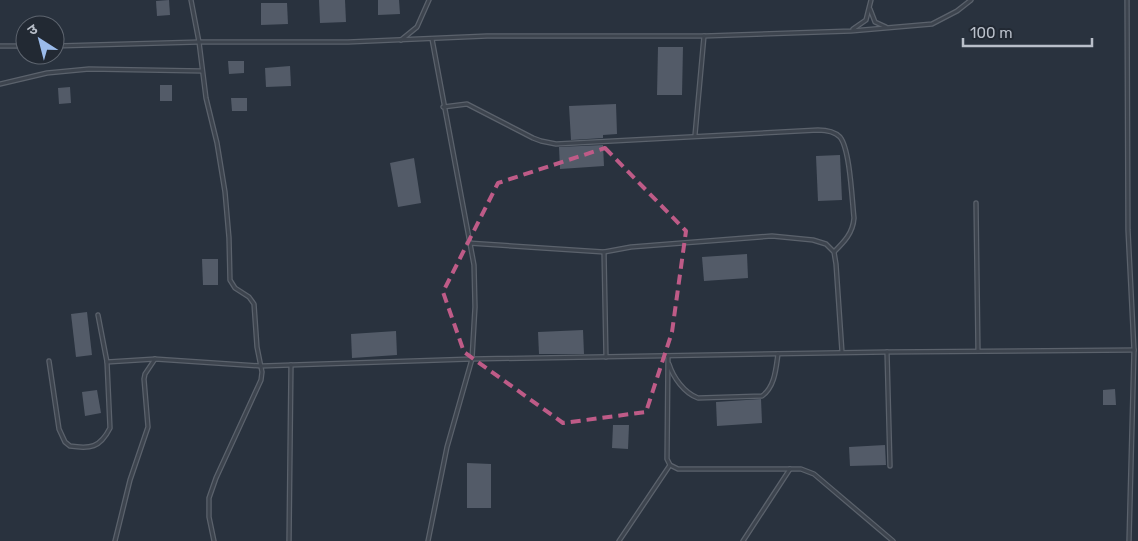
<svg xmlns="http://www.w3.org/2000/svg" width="1138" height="541" font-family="Rubik,'Noto Sans Devanagari',sans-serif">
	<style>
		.building { fill: #535b68 }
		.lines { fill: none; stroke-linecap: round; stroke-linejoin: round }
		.service-casing { stroke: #5b626c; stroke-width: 5.5 }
		.service { stroke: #3d444e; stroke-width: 3 }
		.marked { fill: none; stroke: #be5b87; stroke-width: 4; stroke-dasharray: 10 6; stroke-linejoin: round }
	</style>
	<rect width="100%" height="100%" fill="#29323e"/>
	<g class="building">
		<polygon points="169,0 170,15 157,16 156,1"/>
		<polygon points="319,0 345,0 346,22 320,23"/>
		<polygon points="378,0 399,0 400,14 378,15"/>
		<polygon points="261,3 287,3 288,24 261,25"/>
		<polygon points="658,47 683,47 682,95 657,95"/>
		<polygon points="228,61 244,61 244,73 229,74"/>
		<polygon points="290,66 291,86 266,87 265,68"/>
		<rect x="160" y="85" width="12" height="16"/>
		<polygon points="70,87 71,103 59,104 58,88"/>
		<polygon points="231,98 247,98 247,111 232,111"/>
		<polygon points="616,104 617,134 603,135 603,138 571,140 569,106"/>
		<polygon points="603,145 604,166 560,169 559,147"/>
		<polygon points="840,155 842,200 818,201 816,156"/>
		<polygon points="414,158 421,203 398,207 390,163"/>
		<polygon points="747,254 748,278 704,281 702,257"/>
		<polygon points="202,259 218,259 218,285 203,285"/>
		<polygon points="87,312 92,355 76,357 71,314"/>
		<polygon points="583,330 584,354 539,354 538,332"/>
		<polygon points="396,331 397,355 352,358 351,334"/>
		<polygon points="1115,389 1116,405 1103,405 1103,390"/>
		<polygon points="97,390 101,413 85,416 82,392"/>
		<polygon points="761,399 762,423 717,426 716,402"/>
		<polygon points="613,425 629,425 628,449 612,448"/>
		<polygon points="885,445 886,465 850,466 849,447"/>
		<polygon points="467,463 491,464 491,508 467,508"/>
	</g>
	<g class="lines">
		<g class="service-casing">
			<g id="service">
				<polyline points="191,0 199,42 206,98 217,143 225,192 229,238 230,280 235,288 249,297 254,304 257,347 262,372 261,380 216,478 209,498 209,517 214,541"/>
				<polyline points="1127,0 1128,230 1134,350 1129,541"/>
				<polyline points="870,9 875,22 886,27"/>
				<polyline points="853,29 866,20 871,0"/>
				<polyline points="401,40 417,27 429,0"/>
				<polyline points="0,46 25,46"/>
				<polyline points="55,46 199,42 348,42 487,36 704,36 851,31 932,24 957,11 971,0"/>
				<polyline points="0,84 47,73 89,69 202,71"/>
				<path d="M443,107L467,104L533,138L541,141L556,144L818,130C825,130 834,131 840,137C850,149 852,200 854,218C853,233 844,242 834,252"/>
				<polyline points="695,135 704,36"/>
				<polyline points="976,203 978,351"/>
				<polyline points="468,243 604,252 631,247 772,236 813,240 826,244 834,252 836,264 842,352"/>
				<polyline points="604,252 606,357"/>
				<polyline points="98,315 107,362 155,359 261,366 472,359 887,352 1134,350"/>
				<polyline points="887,352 890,466"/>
				<polyline points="668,356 667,459 670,465 678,469 801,469 814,474 893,541"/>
				<path d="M49,361L59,429L65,442L70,446C90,449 100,448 110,428L107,362"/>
				<path d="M669,364C673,377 684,393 698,398L762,396C775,387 776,368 778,354"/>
				<polyline points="115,541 130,480 148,427 144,379 145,374 155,359"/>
				<polyline points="289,541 291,365"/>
				<polyline points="428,541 447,447 472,359 475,307 474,265 432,39"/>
				<polyline points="619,541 670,465"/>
				<polyline points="743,541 790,469"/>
			</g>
		</g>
		<use href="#service" class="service"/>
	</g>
	<path class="marked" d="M605,148L686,231L672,332L646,412L563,423L464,352L443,292L498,183Z"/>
	<g transform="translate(40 40) rotate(324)"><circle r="24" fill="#222933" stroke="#5e656f"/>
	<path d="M0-4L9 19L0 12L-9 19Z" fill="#9bbbeb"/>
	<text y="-8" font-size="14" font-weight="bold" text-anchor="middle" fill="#b9bfc9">उ</text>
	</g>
	<path d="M963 38v8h129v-8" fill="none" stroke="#b9bfc9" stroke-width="2.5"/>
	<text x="970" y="38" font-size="15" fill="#b9bfc9" stroke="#222933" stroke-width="4" paint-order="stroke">100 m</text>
</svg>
